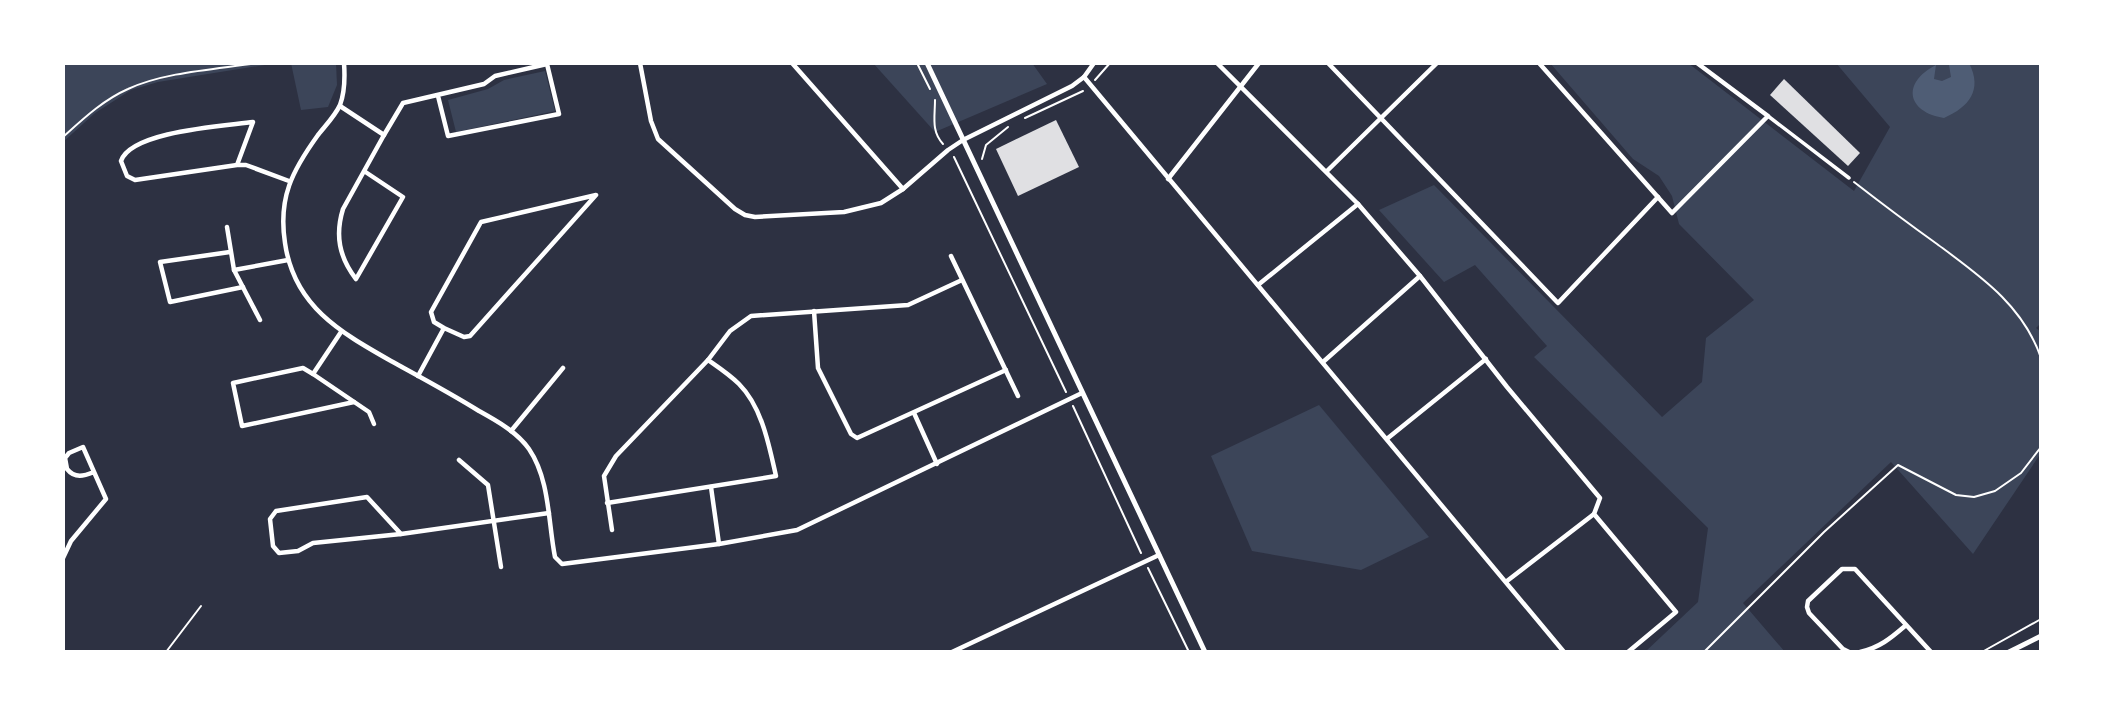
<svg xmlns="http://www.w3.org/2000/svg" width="2104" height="715" font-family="Poppins,sans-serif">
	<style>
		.green { fill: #3c4559 }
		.water { fill: #4f5d75 }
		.building { fill: #e0e0e3 }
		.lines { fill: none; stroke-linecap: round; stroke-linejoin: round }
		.path { stroke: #fff; stroke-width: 2 }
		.pedestrian { stroke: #fff; stroke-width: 3.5 }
		.minor { stroke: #fff; stroke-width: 4.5 }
		.tertiary { stroke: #fff; stroke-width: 5 }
	</style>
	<rect width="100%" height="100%" fill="#2d3142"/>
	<g class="green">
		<polygon points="63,63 277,63 158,82 131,90 95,113 63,142"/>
		<polygon points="291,63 336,63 337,85 328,107 301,110"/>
		<polygon points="873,63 1032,63 1047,84 935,132"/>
		<polygon points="1550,63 1688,63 1854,191 1890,127 1836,63 2041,63 2041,323 2036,328 2041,332 2041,453 1973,554 1891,462 1743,603 1785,652 1645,652 1698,602 1708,528 1534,357 1547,346 1475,265 1444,282 1379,210 1434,185 1662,417 1702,382 1706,338 1754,300 1679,224 1672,196 1659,176 1633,159"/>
		<polygon points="545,71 555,111 456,132 448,100 488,89 504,80"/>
		<polygon points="1319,405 1429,537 1361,570 1252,551 1211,456"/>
	</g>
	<path class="water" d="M1945,63H1969C1983,90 1969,107 1944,118C1907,112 1901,83 1936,65L1934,79L1942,81L1951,77L1949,65Z"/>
	<g class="building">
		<polygon points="1784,79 1860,153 1848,166 1770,95"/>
		<polygon points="1056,120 1079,167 1018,196 996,149"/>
	</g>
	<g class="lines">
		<g class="path">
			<polyline points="917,63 930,89"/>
			<polyline points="1095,80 1110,63"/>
			<path d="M935,100C935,117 931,131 943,144"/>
			<polyline points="1025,118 1083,91"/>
			<path d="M63,137C83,119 103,100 128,89C164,72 218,69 257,63"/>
			<polyline points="954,157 1066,392"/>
			<polyline points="982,159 986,145 1008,127"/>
			<path d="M1854,182C1881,203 1909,224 1937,244C1980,276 2023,305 2041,358"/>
			<polyline points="1073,406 1141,553"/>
			<polyline points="1148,568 1189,652"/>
			<polyline points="166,652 201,606"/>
			<polyline points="1704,652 1824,532 1898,465 1956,495 1974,497 1995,491 2021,473 2041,447"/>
			<polyline points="1982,652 2041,619"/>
		</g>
		<polyline class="pedestrian" points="1768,116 1849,178"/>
		<g class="minor">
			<path d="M344,63C345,77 345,92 340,105C335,116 325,126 318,135C292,171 278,198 285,243C294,306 340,332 391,361C420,377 450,393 479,411C497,421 517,432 529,449C550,480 548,522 555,557L562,564L719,544L797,530L1082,393"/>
			<polyline points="640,63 651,121 658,139 735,209 745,215 755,217 844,212 881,203 903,189 948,150 963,140 1072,86 1084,77 1094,63"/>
			<polyline points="792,63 903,189"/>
			<polyline points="1217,63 1358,204 1420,276 1507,387 1600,498 1594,514 1676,612 1628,652"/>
			<polyline points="1328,63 1558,303 1658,197"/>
			<polyline points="1539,63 1672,213 1768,116 1697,63"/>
			<polyline points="1084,77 1564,652"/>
			<path d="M340,106L384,135L343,209C335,235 339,257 356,279L403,197L364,171"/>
			<polyline points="384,135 403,103 484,84 495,76 547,64 559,114 448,136 438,96"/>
			<path d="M237,165L135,180L127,176L121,161C131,131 225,126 253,122L237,165H246L289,181"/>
			<polyline points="1327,171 1437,63"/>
			<polyline points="1168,179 1259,63"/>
			<polyline points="227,227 234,270 260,320"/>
			<polyline points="230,252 160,262 170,302 243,287"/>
			<polyline points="951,256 1018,396"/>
			<polyline points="234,270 288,260"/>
			<polyline points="1258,285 1358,204"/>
			<polyline points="814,311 818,368 851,434 857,438 1006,370"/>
			<polyline points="341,332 313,374 369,412 374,424"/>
			<polyline points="1323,362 1420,276"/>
			<polyline points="313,374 303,368 233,383 242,426 354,402"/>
			<polyline points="418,376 444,328 464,337 470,336 596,195 481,222 431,312 434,322 444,328"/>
			<polyline points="914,413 937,464"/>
			<polyline points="511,431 563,368"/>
			<polyline points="1388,438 1486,359"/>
			<polyline points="459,460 488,485 501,567"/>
			<polyline points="711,487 719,544"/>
			<path d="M607,503L776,476C769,445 762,407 739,384C730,375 718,367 708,360"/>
			<polyline points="612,530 604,476 616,456 708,360 730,331 751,316 908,305 962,280"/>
			<polyline points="401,534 367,497 276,511 270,519 273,546 279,553 298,551 313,543 401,534 549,513"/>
			<path d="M63,558L71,541L106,499L83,447L69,453L65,458L67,469C75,479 84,476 94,472"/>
			<polyline points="1507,581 1594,514"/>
			<polyline points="952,652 1159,555"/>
			<polyline points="1849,652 1843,649 1809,613 1807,607 1808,601 1842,569 1855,569 1931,652"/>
			<path d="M1860,652C1879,648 1891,638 1905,626"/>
		</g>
		<g class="tertiary">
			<polyline points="927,63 1205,652"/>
			<polyline points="2009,652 2041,636"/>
		</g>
	</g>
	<rect width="2104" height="715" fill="none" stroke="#ffffff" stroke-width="130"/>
</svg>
